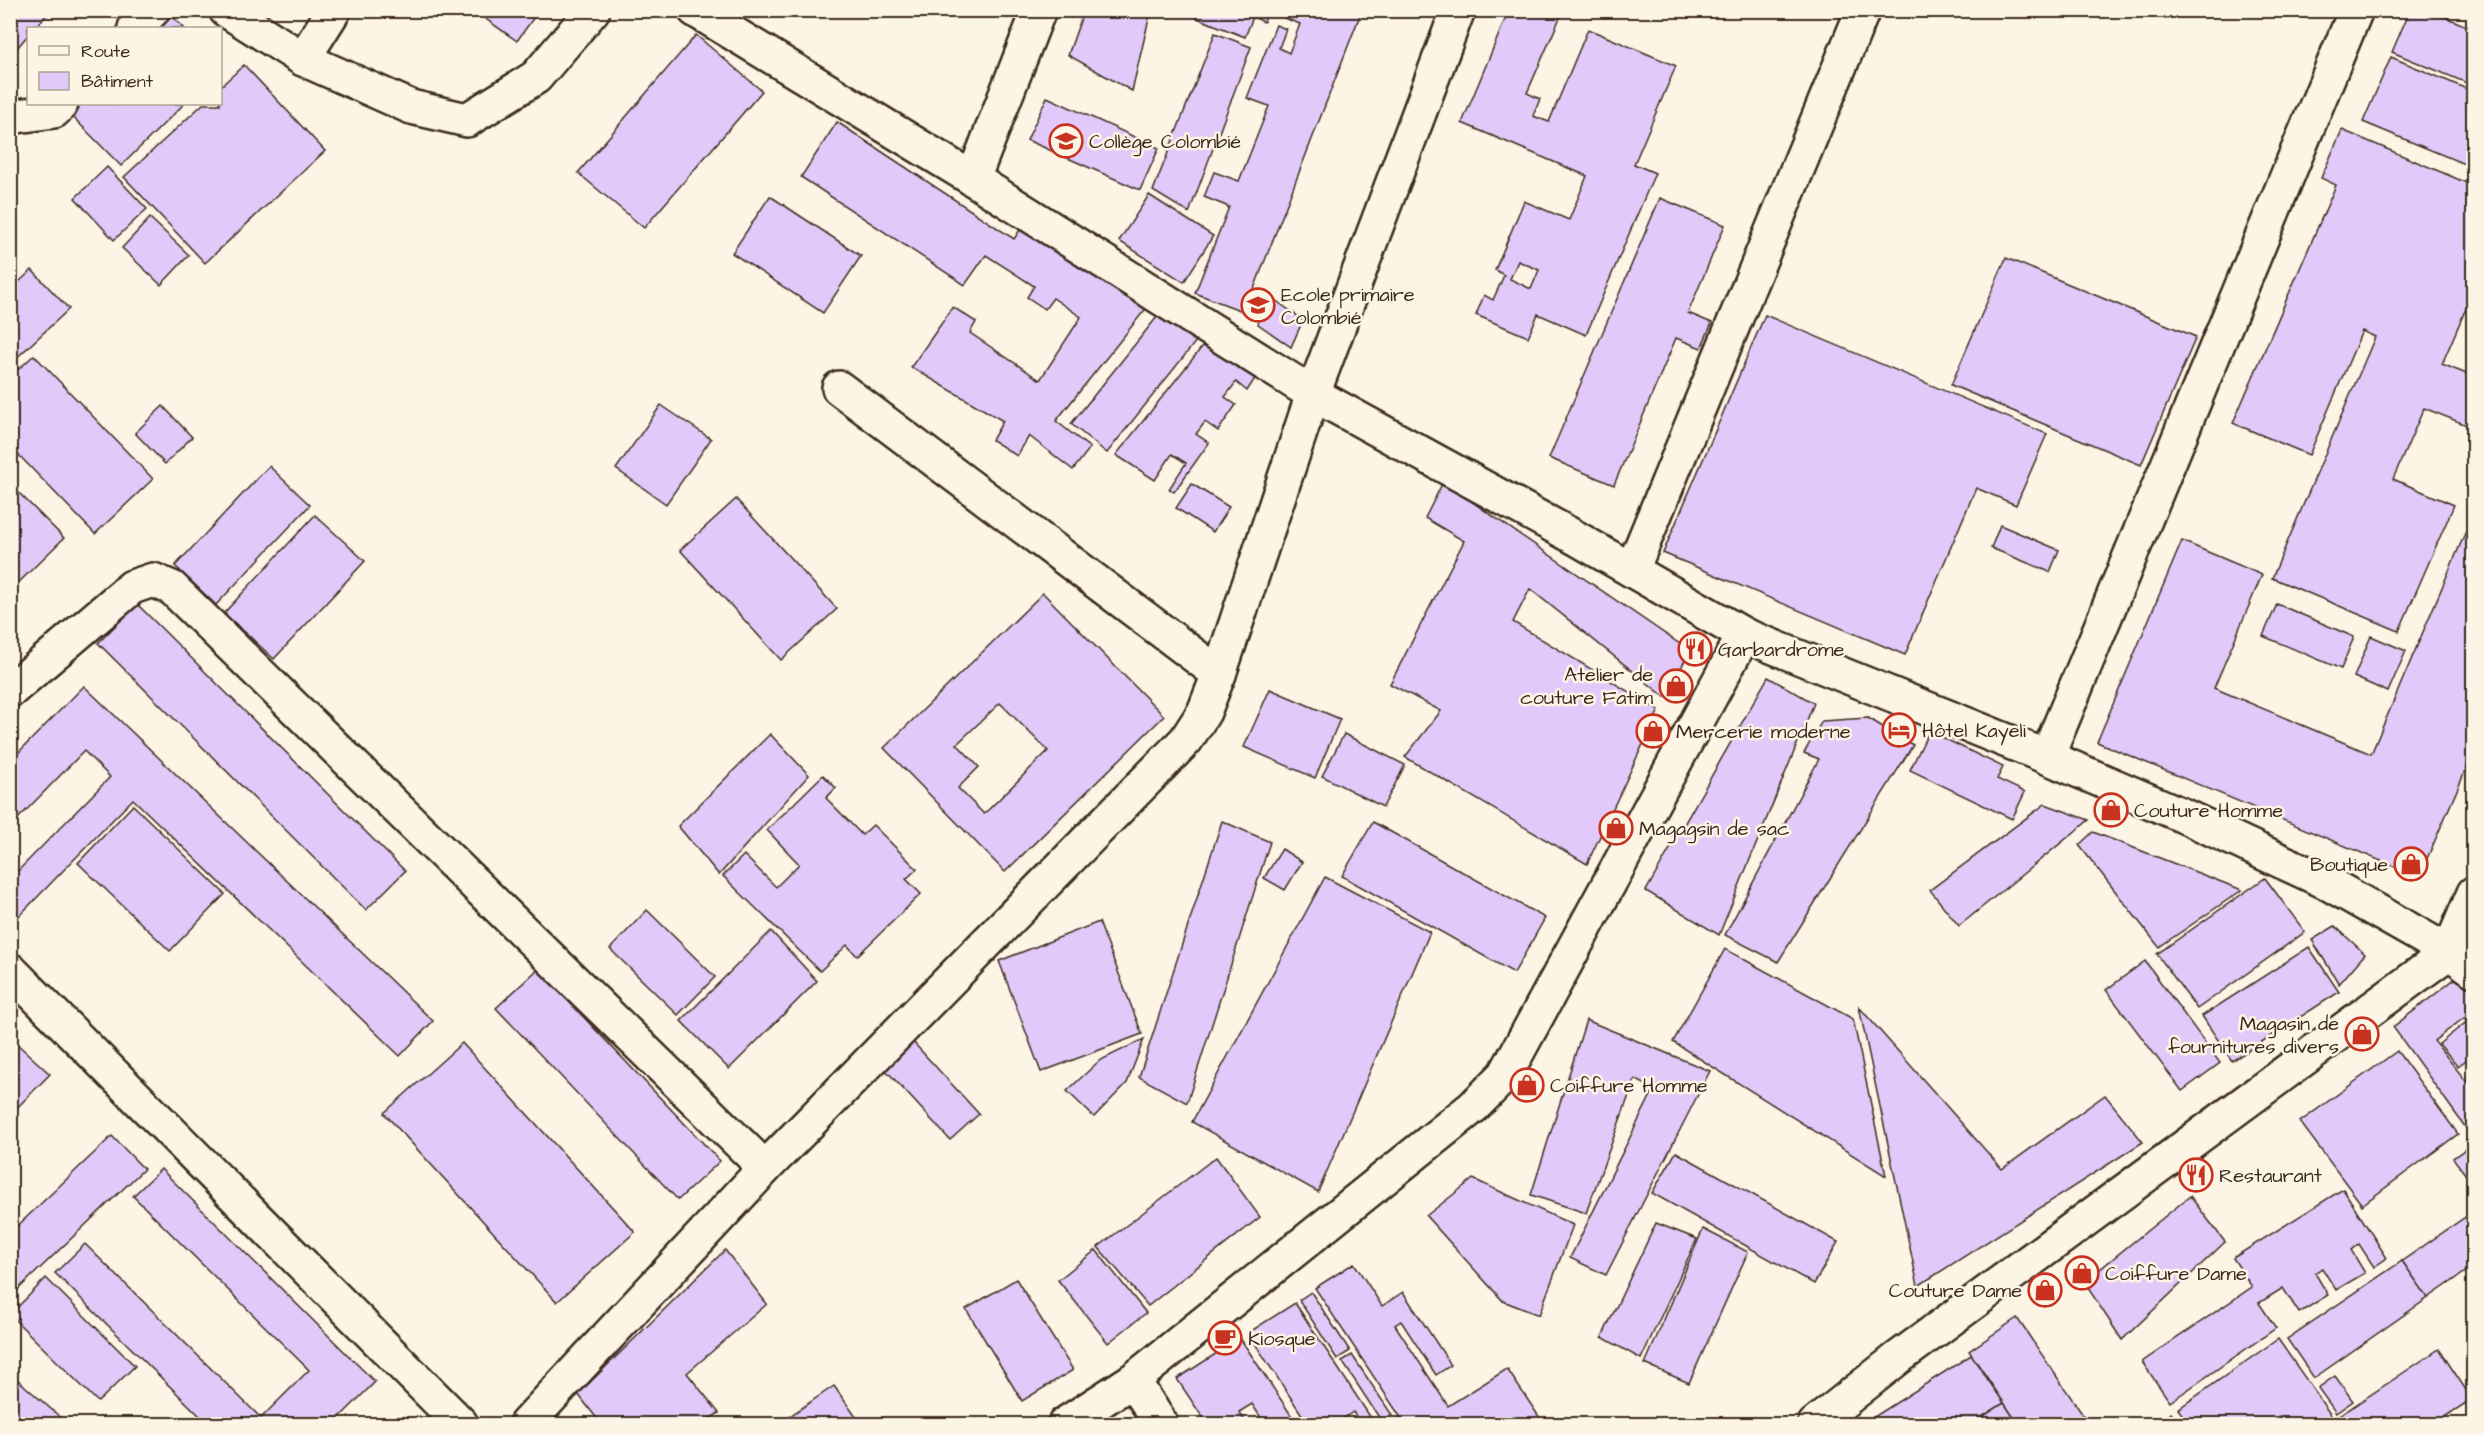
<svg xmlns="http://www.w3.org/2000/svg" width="2484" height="1435" font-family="'Architects Daughter',sans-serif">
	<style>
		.building { fill: #e1c9f9; stroke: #3b2a1e; stroke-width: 1.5; fill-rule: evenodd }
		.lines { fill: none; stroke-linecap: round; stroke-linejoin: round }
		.minor-casing { stroke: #3b2a1e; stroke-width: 38 }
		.minor { stroke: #fcf5e5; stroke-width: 33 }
		.labels { text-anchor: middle; stroke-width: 5; stroke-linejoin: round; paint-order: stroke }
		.poi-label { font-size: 20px; fill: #3b2a1e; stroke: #fcf5e5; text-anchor: start }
	</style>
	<rect width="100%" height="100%" fill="#fcf5e5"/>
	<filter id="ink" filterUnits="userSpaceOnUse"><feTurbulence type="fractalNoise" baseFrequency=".0167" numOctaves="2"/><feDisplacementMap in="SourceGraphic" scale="12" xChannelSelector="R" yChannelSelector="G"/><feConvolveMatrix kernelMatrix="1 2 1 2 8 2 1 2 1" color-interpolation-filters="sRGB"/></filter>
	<g filter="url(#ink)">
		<g class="building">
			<polygon points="10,10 51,10 35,28 28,28 28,35 12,54"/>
			<polygon points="473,10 539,10 517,41"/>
			<polygon points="1084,10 1151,10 1132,91 1068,55"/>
			<polygon points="1200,10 1269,10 1264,22 1253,17 1245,37 1197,18"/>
			<polygon points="1272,10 1362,10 1245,312 1195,293 1229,207 1204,197 1214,172 1239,181 1269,106 1247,98 1276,25 1286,29 1279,48 1289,53 1300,24 1271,13"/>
			<path d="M1509,10H1557L1562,13L1527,93L1540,99L1533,116L1549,122L1588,29L1676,66L1634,164L1655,173L1586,335L1538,314L1528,337L1476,315L1484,295L1493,300L1504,275L1495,270L1524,201L1569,220L1587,176L1462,123ZM1518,261L1539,270L1531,289L1510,279Z"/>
			<polygon points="2410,10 2428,10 2474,29 2474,86 2392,52"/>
			<polygon points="169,13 184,28 153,28"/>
			<polygon points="1215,33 1251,47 1189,213 1153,191"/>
			<polygon points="696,35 762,91 644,228 578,173"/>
			<polygon points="2391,57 2474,92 2474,168 2363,122"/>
			<polygon points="244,65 325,151 205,263 124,177 203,104 220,104 220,87"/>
			<polygon points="1047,97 1159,148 1140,190 1027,140"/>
			<polygon points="78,104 184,104 121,166 69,113"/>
			<polygon points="837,122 1014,239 1024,224 1148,306 1056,421 1090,448 1073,470 1029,436 1017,456 992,440 1003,421 911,367 953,307 976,322 970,333 1040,380 1081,317 1053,298 1045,309 1027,297 1034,286 986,255 965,285 801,177"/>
			<polygon points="2342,130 2474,186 2474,308 2467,306 2442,364 2474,377 2474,428 2424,408 2393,479 2454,505 2399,631 2272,578 2375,337 2362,331 2309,455 2233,423 2336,185 2321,178"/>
			<polygon points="107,167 147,209 114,240 75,198"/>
			<polygon points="1149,195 1213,236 1184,282 1119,241"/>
			<polygon points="770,196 861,256 823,313 732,253"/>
			<polygon points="1660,198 1725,225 1688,313 1712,323 1701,348 1676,338 1614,485 1549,458"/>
			<polygon points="150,218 189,255 161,285 122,248"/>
			<polygon points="2006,258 2196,337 2141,465 1951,385"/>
			<polygon points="32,270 69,309 10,364 10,290"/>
			<polygon points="1268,295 1303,320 1291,347 1258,324"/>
			<polygon points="1161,312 1197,340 1107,453 1071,424"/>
			<polygon points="1765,315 2047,434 2016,505 1976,488 1905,655 1663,553"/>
			<polygon points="1206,342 1256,377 1247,391 1236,382 1225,397 1236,405 1218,431 1205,422 1196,434 1209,443 1174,492 1169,489 1186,463 1172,454 1155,480 1116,455"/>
			<polygon points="34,355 153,479 95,534 10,446 10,377"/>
			<polygon points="661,405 711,439 666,504 616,469"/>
			<polygon points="163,406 192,437 165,464 135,433"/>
			<polygon points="269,466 310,505 216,605 175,566"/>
			<polygon points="1443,482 1690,651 1665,697 1530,589 1513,622 1659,710 1587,864 1405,757 1441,711 1390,684 1464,541 1425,518"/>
			<polygon points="1192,484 1229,507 1213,532 1176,508"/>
			<polygon points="18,492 64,538 10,591 10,500"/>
			<polygon points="736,499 837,609 781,660 680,550"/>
			<polygon points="315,515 365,561 274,659 224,613"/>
			<polygon points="2469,524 2474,526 2474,751 2419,877 2097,742 2182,541 2262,575 2214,688 2371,754"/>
			<polygon points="2000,525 2059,550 2050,572 1991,548"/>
			<path d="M1043,593L1164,716L1005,872L884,748ZM1000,703L1048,751L984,814L958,788L979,767L957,744Z"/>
			<polygon points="137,604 405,871 366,910 98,643"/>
			<polygon points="2277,604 2354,637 2341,669 2263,636"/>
			<polygon points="2371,636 2406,651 2388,692 2354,677"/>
			<polygon points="1768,677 1814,703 1719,935 1646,891"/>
			<polygon points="84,686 433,1021 400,1056 133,799 17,918 10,912 10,879 110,777 84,751 10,827 10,761"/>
			<polygon points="1270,689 1340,719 1315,778 1244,747"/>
			<polygon points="1868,718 1913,745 1778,962 1725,935 1819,759 1804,753 1822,721"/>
			<polygon points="1929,731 2003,767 1997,779 2025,792 2012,819 1910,770"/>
			<polygon points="770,734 809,775 719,875 678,826"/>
			<polygon points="1344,734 1405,765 1383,807 1322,776"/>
			<polygon points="823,775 836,788 826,798 862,835 873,825 917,869 906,879 921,894 857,956 847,945 820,971 723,876 744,855 776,887 799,864 767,830"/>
			<polygon points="2045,804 2089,820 1959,926 1930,890"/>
			<polygon points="133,805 225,894 170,951 78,863"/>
			<polygon points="1222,821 1270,842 1187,1103 1139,1077"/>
			<polygon points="1373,822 1545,918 1514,973 1342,876"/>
			<polygon points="2093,832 2242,890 2159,947 2079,845"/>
			<polygon points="1282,849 1302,862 1285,890 1264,878"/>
			<polygon points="1325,877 1430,932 1318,1192 1192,1122"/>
			<polygon points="2265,878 2305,932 2197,1009 2157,954"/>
			<polygon points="647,910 715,977 678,1015 610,949"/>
			<polygon points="1099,922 1142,1034 1041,1072 999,961"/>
			<polygon points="2335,926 2365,954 2339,984 2312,940"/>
			<polygon points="771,931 817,981 729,1069 681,1021"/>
			<polygon points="2309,947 2339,992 2232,1061 2202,1016"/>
			<polygon points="1725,949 1853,1019 1886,1176 1673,1042"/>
			<polygon points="2145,961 2220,1063 2182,1091 2106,990"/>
			<polygon points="538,969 720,1161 678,1200 496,1008"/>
			<polygon points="2456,978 2474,992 2474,1026 2464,1018 2434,1041 2474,1091 2474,1134 2471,1135 2393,1027"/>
			<polygon points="1859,1007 2002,1169 2105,1095 2143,1142 1918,1286"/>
			<polygon points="1586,1020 1710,1071 1606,1275 1570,1258 1654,1089 1635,1079 1586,1213 1531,1195"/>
			<polygon points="2465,1023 2474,1033 2474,1054 2458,1066 2439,1044"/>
			<polygon points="1144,1039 1127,1083 1094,1117 1067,1091 1099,1061"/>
			<polygon points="15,1042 50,1074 10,1115 10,1046"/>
			<polygon points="913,1042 979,1114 950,1140 884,1068"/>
			<polygon points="462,1043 635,1232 557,1302 384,1113"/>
			<polygon points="2397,1051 2458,1134 2362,1205 2300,1122"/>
			<polygon points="112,1136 144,1169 10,1297 10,1233"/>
			<polygon points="2474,1143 2474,1186 2453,1158"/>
			<polygon points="1676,1152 1838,1242 1814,1284 1652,1193"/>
			<polygon points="1216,1157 1260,1217 1148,1306 1098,1247"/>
			<polygon points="161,1169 375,1382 333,1424 208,1424 55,1273 85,1244 261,1418 309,1370 133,1196"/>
			<polygon points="1473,1179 1573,1225 1539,1315 1503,1301 1426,1216"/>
			<polygon points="2343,1189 2387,1258 2374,1267 2359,1244 2351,1250 2365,1273 2336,1290 2322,1268 2315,1273 2328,1295 2299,1313 2283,1288 2259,1303 2276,1328 2170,1402 2142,1362 2252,1287 2233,1258"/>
			<polygon points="2190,1196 2225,1242 2122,1340 2084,1282"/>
			<polygon points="2474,1211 2474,1266 2428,1298 2402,1261"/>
			<polygon points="1656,1223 1697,1239 1641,1359 1602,1337"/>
			<polygon points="1703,1229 1748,1252 1689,1383 1645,1364"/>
			<polygon points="725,1250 767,1304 687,1373 719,1413 702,1424 601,1424 578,1394"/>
			<polygon points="1096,1250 1146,1313 1108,1343 1058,1280"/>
			<polygon points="2402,1261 2428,1298 2314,1378 2287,1339"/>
			<polygon points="1354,1263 1382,1306 1403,1292 1451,1365 1436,1375 1401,1321 1395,1325 1448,1406 1507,1369 1544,1424 1405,1424 1315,1288"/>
			<polygon points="46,1278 135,1366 98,1402 10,1315"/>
			<polygon points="1016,1279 1073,1370 1022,1401 966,1309"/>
			<polygon points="1311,1292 1350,1351 1337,1359 1299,1300"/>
			<polygon points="1295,1303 1375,1424 1361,1424 1353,1412 1335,1424 1308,1424 1248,1333"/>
			<polygon points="2017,1318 2089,1424 2018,1424 1969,1351"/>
			<polygon points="1240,1338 1297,1424 1265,1424 1252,1404 1239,1412 1247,1424 1207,1424 1177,1379"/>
			<polygon points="2278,1339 2337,1424 2189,1424 2178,1409"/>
			<polygon points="2439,1349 2472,1399 2434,1424 2344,1424 2339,1416"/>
			<polygon points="1352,1355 1392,1415 1382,1422 1342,1361"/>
			<polygon points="1971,1355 2004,1403 1971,1424 1863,1424"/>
			<polygon points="10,1373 68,1424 10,1424"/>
			<polygon points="2335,1376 2353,1401 2336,1413 2318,1388"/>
			<polygon points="834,1386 861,1424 796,1424 790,1416"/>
			<polygon points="2004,1403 2018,1424 1971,1424"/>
			<polygon points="2171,1413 2179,1424 2154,1424"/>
		</g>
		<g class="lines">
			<g class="minor-casing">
				<g id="minor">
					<polyline points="226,10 303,59 411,107 467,120 536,77 593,10"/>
					<polyline points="695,10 973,179 1313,394 1576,538 1744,635 2047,757 2184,816 2324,881 2449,952 2474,970"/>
					<polyline points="135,28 153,10"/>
					<polyline points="303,59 334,10"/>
					<polyline points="10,117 54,111 61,104"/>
					<polyline points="973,179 1039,10"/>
					<polyline points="839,388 1219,674"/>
					<polyline points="1632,570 1863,10"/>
					<polyline points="10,691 132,587 153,580 172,588 765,1168"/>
					<polyline points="2047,757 2356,10"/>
					<polyline points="10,970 461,1424"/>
					<polyline points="1133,1380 1161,1424"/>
					<polyline points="526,1424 765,1168 1186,740 1204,712 1219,674 1313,394 1458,10"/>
					<polyline points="1065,1424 1133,1380 1473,1107 1505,1075 1744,635"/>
					<polyline points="1815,1424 1898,1358 2449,952 2474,893"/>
				</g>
			</g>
			<use href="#minor" class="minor"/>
		</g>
	</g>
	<defs>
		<g id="school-ring" transform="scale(1.725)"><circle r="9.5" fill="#fcf5e5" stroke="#c8321e" stroke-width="1.5"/><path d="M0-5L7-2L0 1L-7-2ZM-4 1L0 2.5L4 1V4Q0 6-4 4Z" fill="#c8321e"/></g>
		<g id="restaurant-ring" transform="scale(1.725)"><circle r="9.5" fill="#fcf5e5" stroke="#c8321e" stroke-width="1.5"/><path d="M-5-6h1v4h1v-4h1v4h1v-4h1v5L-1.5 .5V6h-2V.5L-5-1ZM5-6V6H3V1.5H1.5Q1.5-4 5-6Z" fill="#c8321e"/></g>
		<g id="shop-ring" transform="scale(1.725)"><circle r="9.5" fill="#fcf5e5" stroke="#c8321e" stroke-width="1.5"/><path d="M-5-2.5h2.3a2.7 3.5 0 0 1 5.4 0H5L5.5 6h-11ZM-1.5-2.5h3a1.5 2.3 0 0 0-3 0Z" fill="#c8321e"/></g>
		<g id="hotel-ring" transform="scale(1.725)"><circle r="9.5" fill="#fcf5e5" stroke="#c8321e" stroke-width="1.5"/><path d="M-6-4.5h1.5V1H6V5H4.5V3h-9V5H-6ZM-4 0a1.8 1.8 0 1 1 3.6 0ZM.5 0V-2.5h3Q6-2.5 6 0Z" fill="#c8321e"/></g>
		<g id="cafe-ring" transform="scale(1.725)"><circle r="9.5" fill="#fcf5e5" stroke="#c8321e" stroke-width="1.5"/><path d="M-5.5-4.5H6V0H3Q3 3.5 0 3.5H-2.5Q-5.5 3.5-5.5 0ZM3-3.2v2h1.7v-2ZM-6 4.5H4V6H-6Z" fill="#c8321e"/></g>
	</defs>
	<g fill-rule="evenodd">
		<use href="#school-ring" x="1066" y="141"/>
		<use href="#school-ring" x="1258" y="305"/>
		<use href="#restaurant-ring" x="1695" y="649"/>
		<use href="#shop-ring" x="1676" y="686"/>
		<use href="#hotel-ring" x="1899" y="730"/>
		<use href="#shop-ring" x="1653" y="731"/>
		<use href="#shop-ring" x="2111" y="810"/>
		<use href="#shop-ring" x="1616" y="828"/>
		<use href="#shop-ring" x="2411" y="864"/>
		<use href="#shop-ring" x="2362" y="1034"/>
		<use href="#shop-ring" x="1527" y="1085"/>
		<use href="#restaurant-ring" x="2196" y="1175"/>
		<use href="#shop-ring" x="2082" y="1273"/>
		<use href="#shop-ring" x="2045" y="1290"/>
		<use href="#cafe-ring" x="1225" y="1338"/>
	</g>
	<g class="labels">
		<g class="poi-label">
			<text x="1089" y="148">Collège Colombié</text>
			<text x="1281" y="301">Ecole primaire<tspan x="1281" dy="23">Colombié</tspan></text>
			<text x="1718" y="656">Garbardrome</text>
			<text x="1653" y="681" text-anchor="end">Atelier de<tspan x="1653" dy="23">couture Fatim</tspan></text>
			<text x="1922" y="737">Hôtel Kayeli</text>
			<text x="1676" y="738">Mercerie moderne</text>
			<text x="2134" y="817">Couture Homme</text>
			<text x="1639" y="835">Magagsin de sac</text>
			<text x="2388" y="871" text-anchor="end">Boutique</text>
			<text x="2339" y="1030" text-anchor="end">Magasin de<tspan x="2339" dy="23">fournitures divers</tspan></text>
			<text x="1550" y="1092">Coiffure Homme</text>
			<text x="2219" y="1182">Restaurant</text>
			<text x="2105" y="1280">Coiffure Dame</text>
			<text x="2022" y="1297" text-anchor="end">Couture Dame</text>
			<text x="1248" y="1345">Kiosque</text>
		</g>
	</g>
	<rect width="2484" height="1435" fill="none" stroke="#fcf5e5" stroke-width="36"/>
	<rect x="18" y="18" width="2448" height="1399" fill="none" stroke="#3b2a1e" stroke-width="2" filter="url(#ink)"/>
	<rect x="27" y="27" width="195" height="78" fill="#fcf5e5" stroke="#afa495" stroke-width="1.5"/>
	<rect x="39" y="46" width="30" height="9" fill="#fcf5e5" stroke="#afa495" stroke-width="1.5"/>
	<text x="81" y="57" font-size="18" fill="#3b2a1e">Route</text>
	<rect x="39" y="72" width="30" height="18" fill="#e1c9f9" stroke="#afa495" stroke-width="1.5"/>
	<text x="81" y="87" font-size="18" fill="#3b2a1e">Bâtiment</text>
</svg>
